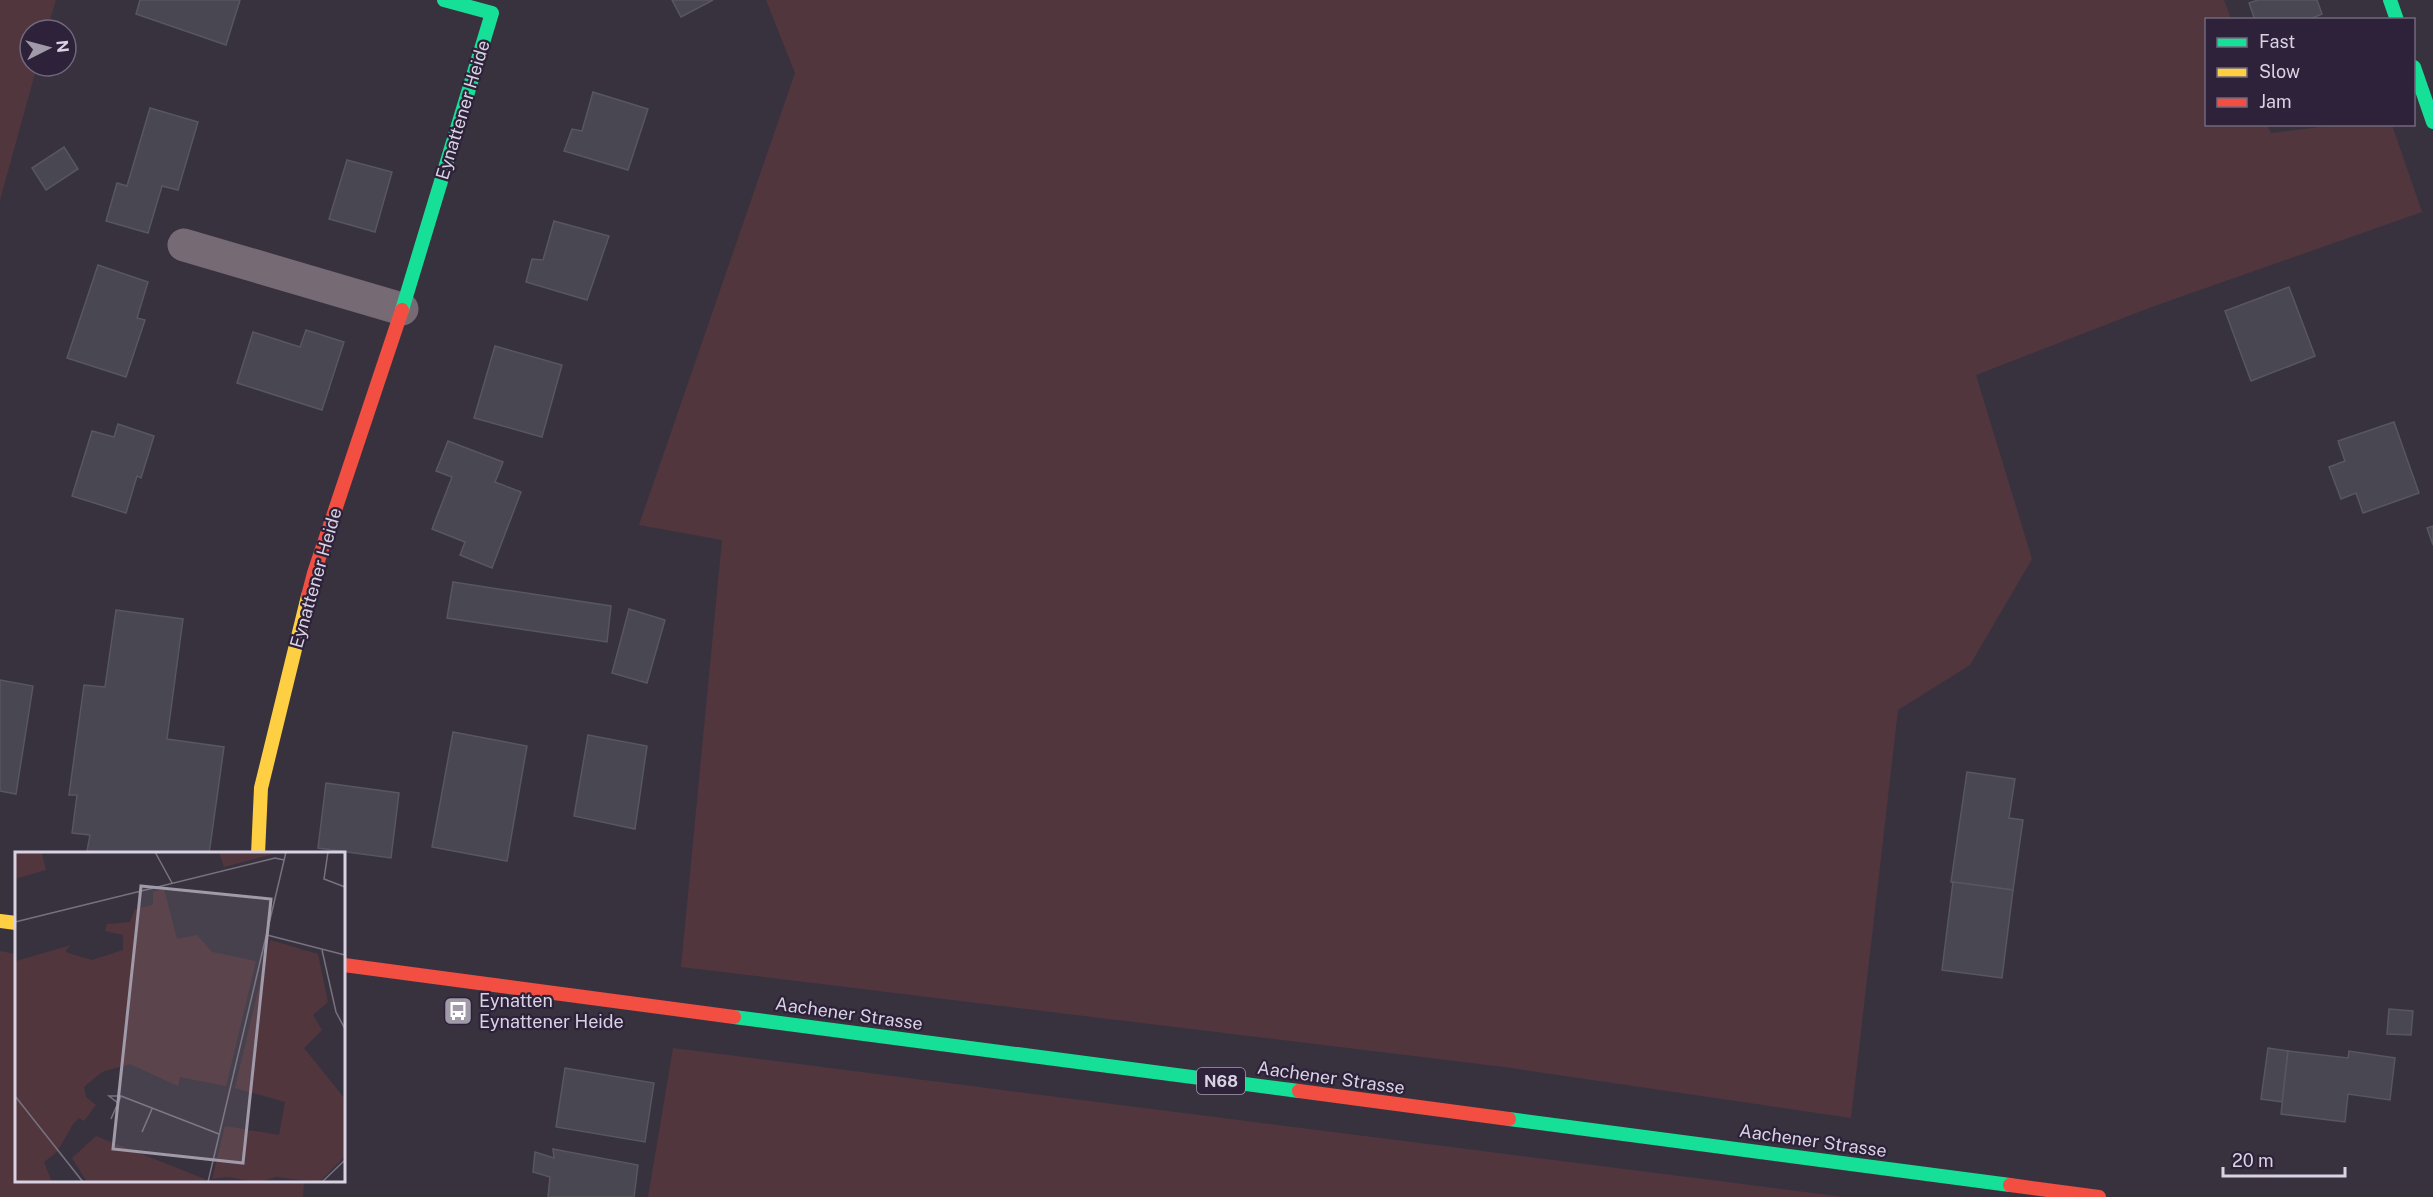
<svg xmlns="http://www.w3.org/2000/svg" width="2433" height="1197" font-family="'Public Sans',sans-serif">
	<style>
		.green { fill: #51363e }
		.building { fill: #484752; stroke: #585661; stroke-width: 1.5 }
		.lines { fill: none; stroke-linecap: round; stroke-linejoin: round }
		.street { stroke: #766b74; stroke-width: 33 }
		.fast { stroke: #16e098; stroke-width: 14 }
		.slow { stroke: #ffcf43; stroke-width: 14 }
		.jam { stroke: #f24e42; stroke-width: 14 }
		.labels { text-anchor: middle; stroke-width: 4.5; stroke-linejoin: round; paint-order: stroke }
		.shield { fill: #2d223a; stroke: #a59db0; stroke-width: 1.5 }
		.shield-label { font-size: 16px; font-weight: bold; fill: #d9d2e2 }
		.street-label { font-size: 18px; fill: #d9d2e2; stroke: #2d223a }
		.poi-label { font-size: 18px; fill: #d9d2e2; stroke: #2d223a; text-anchor: start }
		.inset-road { fill: none; stroke: #787280; stroke-width: 1.5 }
		.view { fill: #a19aa9; fill-opacity: 0.15; stroke: #a19aa9; stroke-width: 3 }
		.inset-edge { fill: none; stroke: #d9d2e2; stroke-width: 3 }
	</style>
	<rect width="100%" height="100%" fill="#38323e"/>
	<g class="green">
		<polygon points="0,0 56,0 47,30 30,30 30,66 37,66 0,200"/>
		<polygon points="766,0 2224,0 2231,19 2206,20 2206,124 2267,125 2271,133 2335,125 2392,125 2422,212 2149,308 1976,375 2032,559 1970,665 1898,710 1851,1118 1504,1067 681,967 722,540 639,525 795,73"/>
		<polygon points="0,951 16,954 16,1180 304,1181 303,1197 0,1197"/>
		<polygon points="673,1048 1844,1197 648,1197"/>
	</g>
	<g class="building">
		<polygon points="140,0 240,0 226,45 136,14"/>
		<polygon points="672,0 713,0 681,17"/>
		<polygon points="2258,0 2317,0 2322,14 2308,20 2255,20 2249,3"/>
		<polygon points="593,92 648,109 628,170 564,151 572,129 582,131"/>
		<polygon points="150,108 198,122 178,190 162,186 148,233 106,221 117,183 127,186"/>
		<polygon points="64,147 78,169 46,190 32,168"/>
		<polygon points="347,160 392,172 375,232 329,219"/>
		<polygon points="554,221 609,236 587,300 526,282 532,259 543,260"/>
		<polygon points="98,265 148,282 137,318 145,320 126,377 67,358"/>
		<polygon points="2289,287 2315,356 2251,381 2225,311"/>
		<polygon points="306,330 344,342 322,410 237,383 253,332 300,347"/>
		<polygon points="495,346 562,365 542,437 474,418"/>
		<polygon points="2394,422 2419,493 2363,513 2356,493 2341,499 2329,467 2345,461 2338,441"/>
		<polygon points="118,424 154,436 141,478 137,476 126,513 72,496 92,431 114,437"/>
		<polygon points="448,441 503,462 495,482 521,492 492,568 460,555 465,542 432,529 452,477 436,471"/>
		<polygon points="2433,526 2433,545 2427,528"/>
		<polygon points="453,582 611,606 607,642 447,618"/>
		<polygon points="629,609 665,620 647,683 612,673"/>
		<polygon points="116,610 183,619 167,739 224,747 209,854 108,854 87,851 90,835 72,833 77,795 69,795 84,685 105,687"/>
		<polygon points="0,680 33,686 16,794 0,791"/>
		<polygon points="453,732 527,746 507,861 432,847"/>
		<polygon points="588,735 647,746 635,829 574,816"/>
		<polygon points="1967,772 2015,779 2009,818 2023,820 2013,890 1951,882"/>
		<polygon points="326,783 399,793 391,858 318,848"/>
		<polygon points="1953,882 2013,890 2002,978 1942,970"/>
		<polygon points="2389,1009 2413,1011 2411,1035 2387,1034"/>
		<polygon points="2268,1048 2288,1051 2282,1102 2261,1099"/>
		<polygon points="2288,1051 2348,1058 2349,1051 2395,1058 2390,1100 2348,1094 2345,1122 2281,1114"/>
		<polygon points="565,1068 654,1083 645,1142 556,1127"/>
		<polygon points="553,1149 638,1165 634,1197 548,1197 550,1177 533,1172 535,1152 554,1158"/>
	</g>
	<g class="lines">
		<polyline class="street" points="184,245 402,309"/>
		<g class="fast">
			<polyline points="2390,0 2397,20"/>
			<polyline points="2414,67 2433,122"/>
			<polyline points="402,310 492,13 444,0"/>
			<polyline points="734,1017 1299,1091"/>
			<polyline points="1509,1119 2010,1185"/>
		</g>
		<g class="slow">
			<polyline points="258,854 261,788 308,596"/>
			<polyline points="0,921 16,923"/>
		</g>
		<g class="jam">
			<polyline points="308,596 314,573 402,310"/>
			<polyline points="344,965 734,1017"/>
			<polyline points="1299,1091 1509,1119"/>
			<polyline points="2010,1185 2099,1197"/>
		</g>
	</g>
	<defs>
		<g id="bus-square" transform="scale(1.5)"><rect x="-9" y="-9" width="18" height="18" rx="4" fill="#a19aa9" stroke="#2d223a"/><path d="M-5-6H5V4H4V6H2V4H-2V6H-4V4H-5ZM-3.5-4V0h7V-4ZM-3.5 1.2v1.5H-2V1.2ZM2 1.2v1.5H3.5V1.2Z" fill="#fff"/></g>
	</defs>
	<g fill-rule="evenodd">
		<use href="#bus-square" x="458" y="1011"/>
	</g>
	<g class="labels">
		<rect class="shield" x="1197" y="1068" width="48" height="26" rx="4.5"/>
		<g class="shield-label">
			<text x="1221" y="1087">N68</text>
		</g>
		<g class="street-label">
			<text transform="translate(463 110) rotate(-73)" y="6">Eynattener Heide</text>
			<text transform="translate(316 578) rotate(-74)" y="6">Eynattener Heide</text>
			<text transform="translate(849 1014) rotate(8)" y="6">Aachener Strasse</text>
			<text transform="translate(1331 1078) rotate(8)" y="6">Aachener Strasse</text>
			<text transform="translate(1813 1141) rotate(8)" y="6">Aachener Strasse</text>
		</g>
		<g class="poi-label">
			<text x="479" y="1007">Eynatten<tspan x="479" dy="21">Eynattener Heide</tspan></text>
		</g>
	</g>
	<g transform="translate(15 852)">
		<rect width="330" height="330" fill="#38323e"/>
		<path d="M0,0H33L27,2L31,18L0,27ZM204,0H266L209,15ZM149,37L162,87L182,83L197,100L241,109L211,234L165,225L163,234L115,212L87,220L69,235L71,245L81,253L69,269L64,266L58,272L42,300L29,310L37,330H0L1,109L56,93L50,99L53,101L77,108L108,98V83L90,79L92,72L115,70L120,57L138,53V40ZM255,88L303,102L313,150L298,163L307,178L289,196L330,247V304L304,330L261,325L244,330L212,325L197,327L210,274L264,283L270,250L220,236ZM81,284L190,327L189,330H72L57,306Z" fill="#51363e"/>
		<path class="inset-road" d="M140,0L157,31M313,0L309,27L330,35M0,70L260,6L269,8M252,83L330,103M307,98L321,160L330,177M0,244L68,330M103,251L94,244H106M96,267L106,244L204,282M127,280L137,257M193,330L271,0M307,330L330,308"/>
		<path class="view" d="M126,34L256,47L228,311L98,297Z"/>
		<rect width="330" height="330" class="inset-edge"/>
	</g>
	<rect x="2205" y="18" width="210" height="108" fill="#2d223a" stroke="#72687d" stroke-width="1.5"/>
	<rect x="2217" y="38" width="30" height="9" fill="#16e098" stroke="#72687d" stroke-width="1.5"/>
	<text x="2259" y="48" font-size="18" fill="#d9d2e2">Fast</text>
	<rect x="2217" y="68" width="30" height="9" fill="#ffcf43" stroke="#72687d" stroke-width="1.5"/>
	<text x="2259" y="78" font-size="18" fill="#d9d2e2">Slow</text>
	<rect x="2217" y="98" width="30" height="9" fill="#f24e42" stroke="#72687d" stroke-width="1.5"/>
	<text x="2259" y="108" font-size="18" fill="#d9d2e2">Jam</text>
	<g transform="translate(48 48) rotate(84)"><circle r="28" fill="#2d223a" stroke="#72687d" stroke-width="1.5"/>
	<path d="M0-4.5L10 22L0 15L-10 22Z" fill="#a19aa9"/>
	<text y="-9" font-size="16" font-weight="bold" text-anchor="middle" fill="#d9d2e2">N</text>
	</g>
	<path d="M2223 1167v9h122v-9" fill="none" stroke="#d9d2e2" stroke-width="3"/>
	<text x="2232" y="1167" font-size="18" fill="#d9d2e2" stroke="#2d223a" stroke-width="4.5" paint-order="stroke">20 m</text>
</svg>
